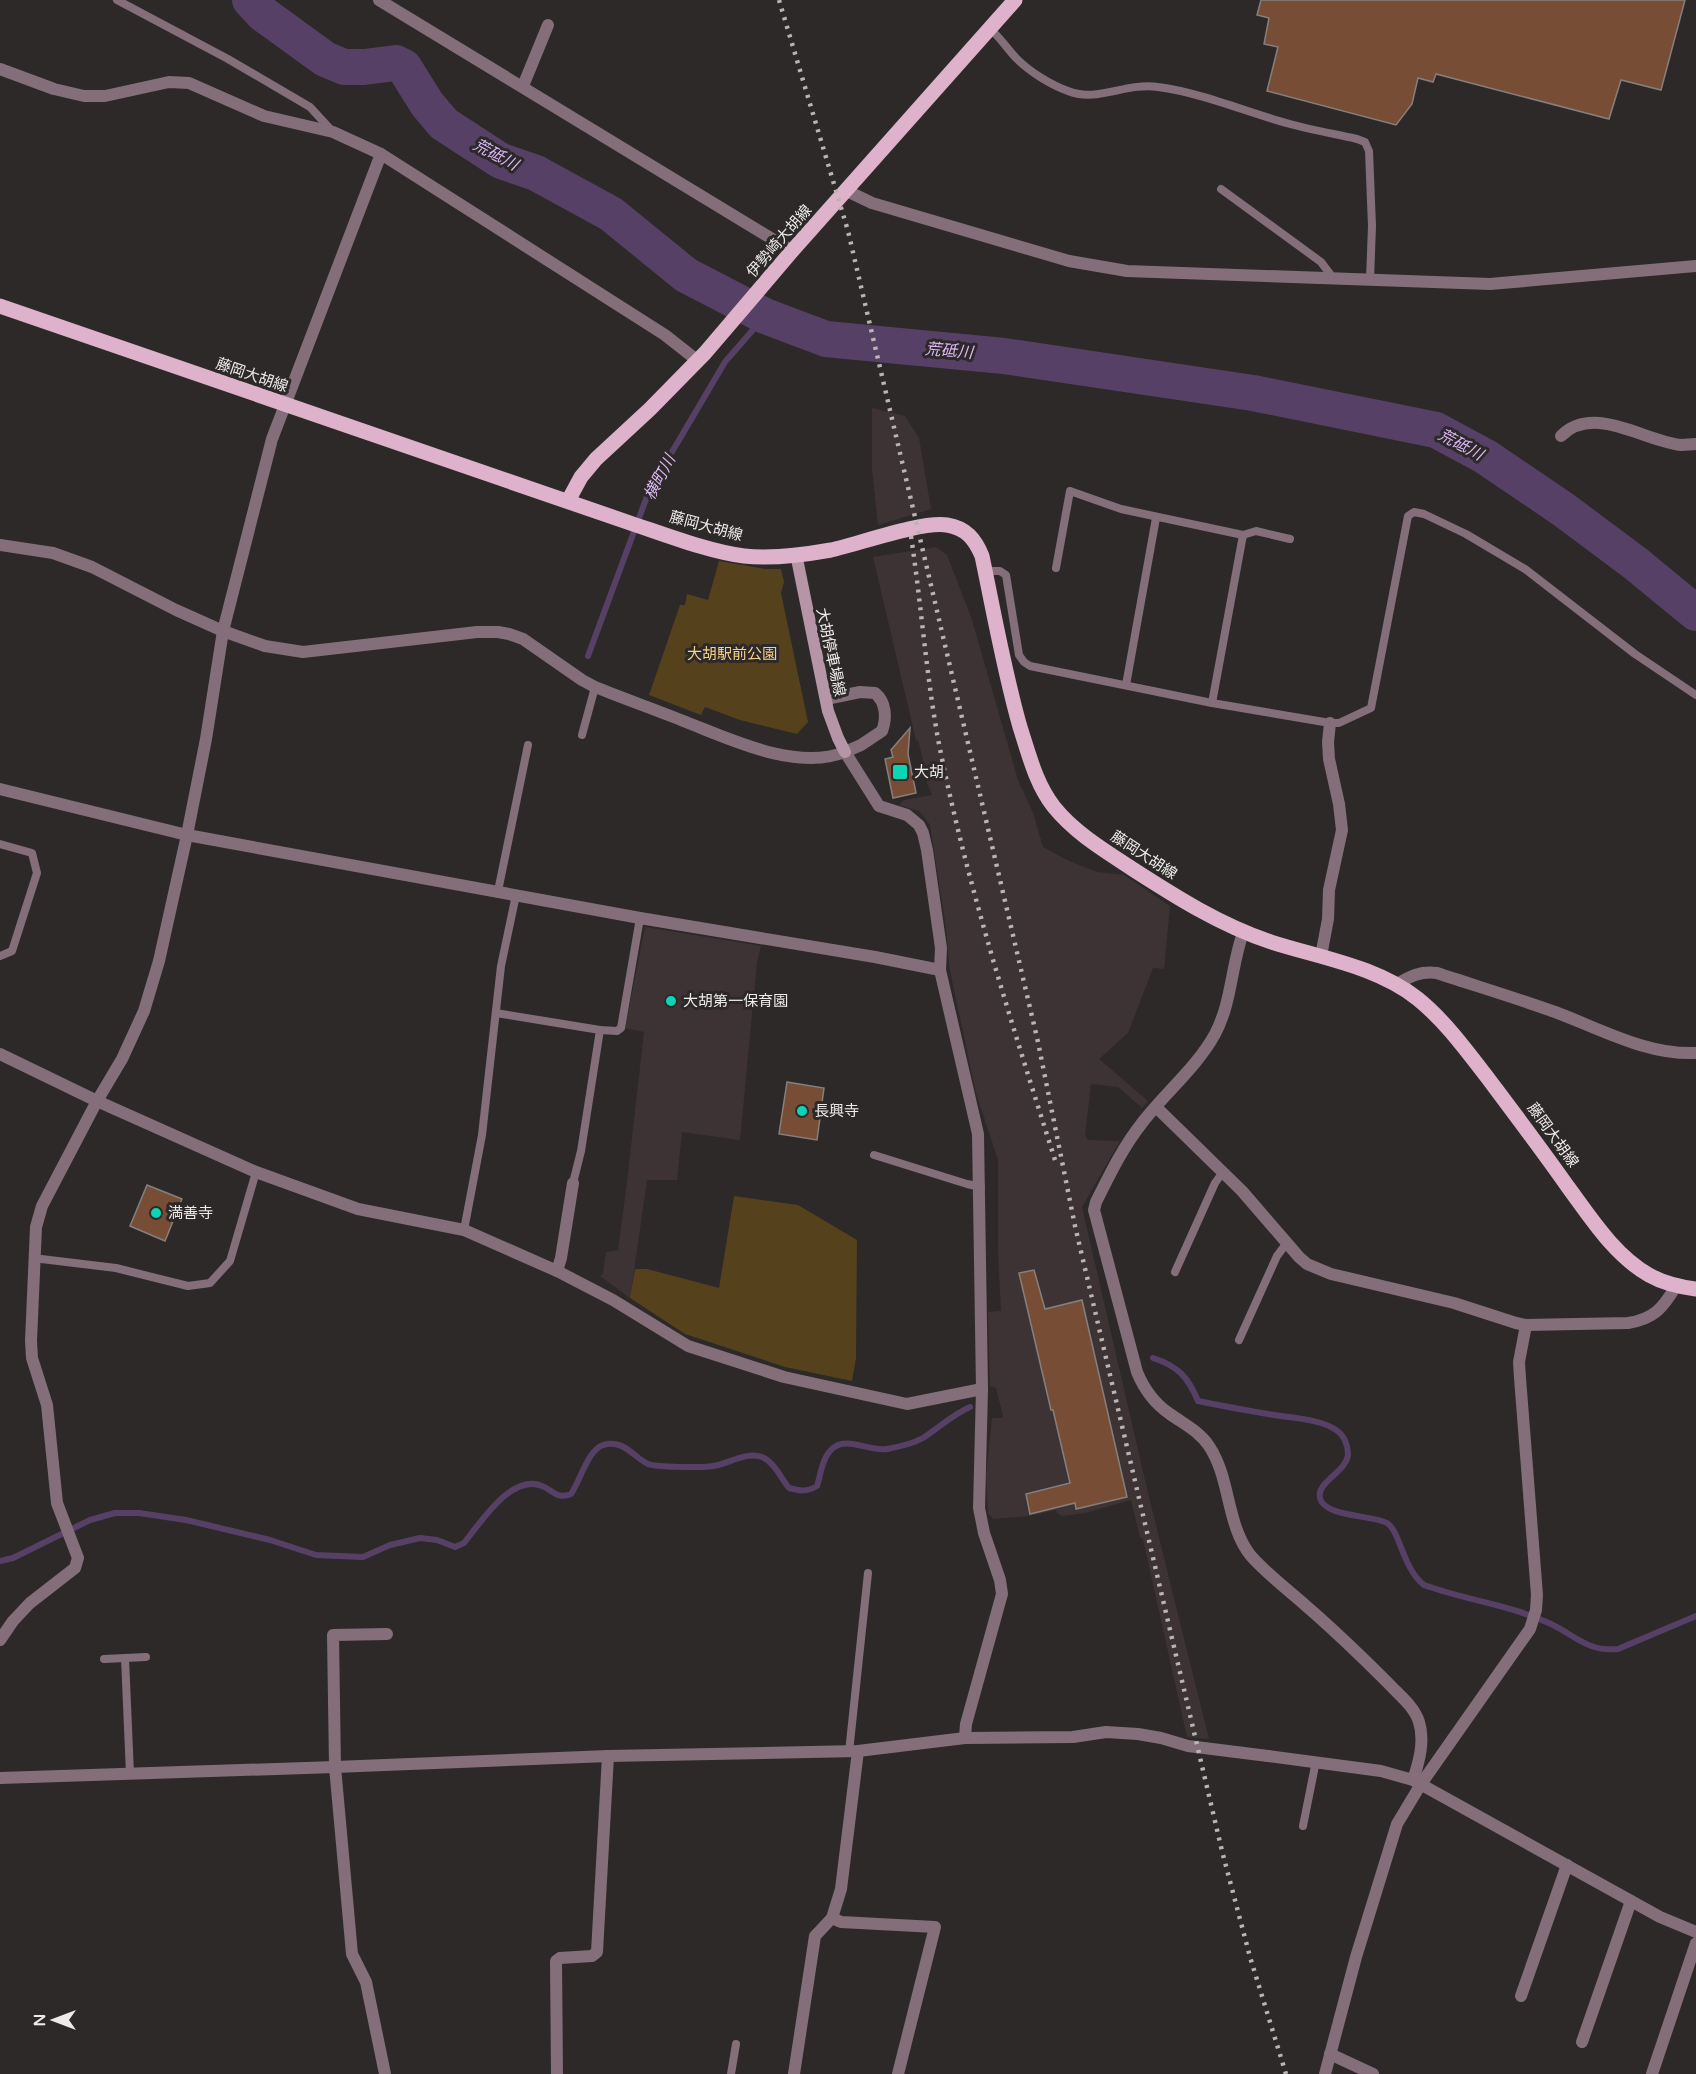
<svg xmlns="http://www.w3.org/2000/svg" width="1696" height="2074" font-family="'Varela Round','Noto Sans JP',sans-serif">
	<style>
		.built { fill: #3e3334 }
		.green { fill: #55411b }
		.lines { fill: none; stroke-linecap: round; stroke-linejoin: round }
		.stream { stroke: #574066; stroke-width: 6 }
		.river { stroke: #574066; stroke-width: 36 }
		.building { fill: #784d36; stroke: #84807e; stroke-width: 1.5 }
		.service { stroke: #836e7a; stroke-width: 8 }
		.minor { stroke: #836e7a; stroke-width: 12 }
		.tertiary { stroke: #836e7a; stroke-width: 12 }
		.secondary { stroke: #b695a7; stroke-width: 12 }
		.primary { stroke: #ddb2ca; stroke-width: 15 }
		.rail { stroke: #b8b5b5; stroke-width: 4.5; stroke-dasharray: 3 6; stroke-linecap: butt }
		.poi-dot { fill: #0cd5b5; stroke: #2d2929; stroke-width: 2 }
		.labels { text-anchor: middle; stroke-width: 6; stroke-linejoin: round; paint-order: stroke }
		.street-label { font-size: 15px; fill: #edeaea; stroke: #2d2929 }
		.park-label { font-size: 15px; fill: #f8d08a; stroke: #2d2929 }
		.poi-label { font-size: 15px; fill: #edeaea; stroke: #2d2929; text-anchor: start }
		.water-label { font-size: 16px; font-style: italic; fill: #ddb6f7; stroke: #2d2929 }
	</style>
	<rect width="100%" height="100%" fill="#2d2929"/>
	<g class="built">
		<polygon points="872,408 905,416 919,438 931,509 878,525 872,468"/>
		<polygon points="936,547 947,555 972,620 1018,780 1033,813 1043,847 1069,861 1097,872 1124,875 1170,906 1164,969 1153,968 1128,1033 1099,1059 1148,1101 1142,1108 1118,1087 1091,1084 1085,1135 1088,1140 1120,1141 1082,1207 1148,1493 1209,1739 1187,1737 1143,1539 1140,1537 1131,1500 1085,1513 1063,1516 1057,1513 1056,1510 1029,1516 993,1519 988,1513 986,1476 992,1418 1002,1418 1003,1416 996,1388 990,1386 988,1312 1001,1311 998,1252 998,1160 976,1093 950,971 946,928 930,825 919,811 899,805 904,800 932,795 925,778 922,762 923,759 918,740 916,740 873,557"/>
		<polygon points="645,927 761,946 757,962 740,1140 682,1132 677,1180 647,1180 630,1298 600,1276 603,1274 606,1252 618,1250 627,1182 644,1032 625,1028"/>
	</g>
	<g class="green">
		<polygon points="719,561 765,569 781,569 784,582 781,593 808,722 797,734 740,720 705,707 701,715 649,695 680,605 685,605 687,594 708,600"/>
		<polygon points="734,1196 798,1205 857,1240 856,1358 852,1381 785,1367 685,1334 630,1298 635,1269 647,1269 719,1288"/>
	</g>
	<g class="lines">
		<g class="stream">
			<polyline points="588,656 649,491 725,362 765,316"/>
			<path d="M1153,1358C1178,1366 1188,1377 1198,1401C1223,1406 1249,1411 1274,1415C1293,1418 1320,1419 1336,1430C1344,1435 1348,1445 1348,1454C1347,1472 1316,1482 1320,1498C1324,1517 1373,1515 1387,1523C1400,1531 1403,1569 1424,1585C1465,1600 1511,1605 1551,1624C1576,1636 1588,1652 1618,1649L1696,1616"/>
			<path d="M0,1561L13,1558L90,1520L115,1513H139L186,1520L270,1540L316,1555L363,1557L390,1545L420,1538L437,1540L455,1547L464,1543C481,1522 512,1473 542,1486C553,1490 557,1500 571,1494C580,1481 588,1450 603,1445C624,1439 632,1456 648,1464C655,1467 703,1468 713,1466C728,1464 747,1451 762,1457C774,1462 781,1478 789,1488C800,1491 807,1492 817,1486C821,1474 822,1457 833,1448C847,1436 870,1452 887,1449C898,1447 914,1443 923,1438C939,1428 953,1414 970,1407"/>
		</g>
		<polyline class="river" points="250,0 263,14 325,59 344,67 364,67 396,63 404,67 427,104 444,124 501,161 536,173 611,214 686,275 765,316 826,339 1004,356 1253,393 1436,430 1486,457 1564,510 1635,563 1696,613"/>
	</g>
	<g class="building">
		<polygon points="1261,0 1685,0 1661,90 1621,80 1609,119 1436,74 1433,82 1418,78 1412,104 1396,125 1267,91 1278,47 1264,44 1269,18 1257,15"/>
		<polygon points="910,728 908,754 916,793 893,798 885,759 893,757 891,750"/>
		<polygon points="787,1082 824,1088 817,1140 779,1134"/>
		<polygon points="147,1185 182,1199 165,1241 130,1226"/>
		<polygon points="1034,1270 1045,1309 1082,1300 1127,1497 1076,1509 1075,1503 1030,1514 1026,1494 1070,1483 1053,1410 1051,1410 1019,1273"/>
	</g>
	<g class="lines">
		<g class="service">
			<polyline points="117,0 228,59 310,107 332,131"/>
			<path d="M990,29C1001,38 1007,49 1017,59C1030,72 1051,85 1068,91C1097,103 1126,82 1158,87C1203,93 1246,112 1290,124C1312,130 1335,134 1357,139L1365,142L1369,151L1372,226L1370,280"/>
			<polyline points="1221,189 1321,262 1333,278"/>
			<polyline points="1056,568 1070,491 1121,509 1243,535 1256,531 1290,539"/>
			<polyline points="985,571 1000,571 1006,575 1019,655 1024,662 1030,666 1212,703 1330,723 1339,723 1371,708 1408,516 1414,512 1424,514 1466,534 1525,569 1635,654 1696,695"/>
			<polyline points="1126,685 1156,518"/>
			<polyline points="1212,703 1243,535"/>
			<polyline points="582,735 595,687"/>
			<polyline points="0,844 32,853 37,873 12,951 0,956"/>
			<polyline points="498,891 528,745"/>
			<polyline points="496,1013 600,1030 617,1031 621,1028 640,918"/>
			<polyline points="874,1155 967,1184 981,1187"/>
			<polyline points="573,1183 581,1151 600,1030"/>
			<polyline points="464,1230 482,1135 501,966 516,895"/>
			<polyline points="33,1258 116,1268 188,1286 210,1283 230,1261 256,1172"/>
			<polyline points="1175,1272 1215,1183 1223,1172"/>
			<polyline points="1239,1340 1277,1256 1286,1244"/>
			<polyline points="125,1658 130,1774"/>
			<polyline points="104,1659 146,1657"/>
			<polyline points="849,1752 868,1573"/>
			<polyline points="1303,1826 1316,1761"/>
			<polyline points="731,2074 736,2044"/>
		</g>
		<g class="minor">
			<polyline points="379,0 792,251"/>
			<polyline points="0,69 54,89 84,96 105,96 169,82 189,83 264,116 333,132 381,154 665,335 698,361"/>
			<polyline points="523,86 548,25"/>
			<polyline points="847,191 872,203 1069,261 1127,271 1490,284 1696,266"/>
			<path d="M1561,436C1594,403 1645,442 1682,445C1686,445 1691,444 1696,444"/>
			<path d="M0,545L53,553L92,567L176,610L223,631L265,646L303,652L477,632H498L509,634L523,639L582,680L595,687C625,699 656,710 686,722C732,740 796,771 845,752L879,806L907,815L919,825L923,833L927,850L941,948L940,970L978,1134L982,1389L979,1508L984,1533L1000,1580L1002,1594L966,1724L965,1738"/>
			<polyline points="0,789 187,835 640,918 875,957 940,970"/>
			<path d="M1243,933C1231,966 1232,1002 1215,1034C1197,1067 1165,1093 1142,1123C1123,1147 1110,1174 1096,1202L1094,1210L1137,1372C1144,1389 1155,1404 1170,1414C1184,1424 1199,1431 1209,1446C1231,1479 1226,1525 1251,1556C1267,1574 1287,1589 1305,1605C1334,1630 1361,1656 1388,1683C1399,1695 1414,1706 1419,1722C1425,1741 1419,1762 1413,1780"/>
			<polyline points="1321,956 1328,919 1329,890 1342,830 1339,804 1329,759 1328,742 1330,723"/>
			<path d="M1397,984C1411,976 1420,971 1437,973C1476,986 1516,998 1555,1012C1601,1029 1646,1055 1696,1053"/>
			<polyline points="0,1054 97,1101 256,1172 358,1209 464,1230 557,1271 613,1300 688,1346 784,1377 907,1404 982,1389"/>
			<path d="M1156,1107L1242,1191L1299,1257L1307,1264L1331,1274L1454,1303L1516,1323L1526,1325L1628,1323C1654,1319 1663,1308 1676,1286"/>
			<polyline points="557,1271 561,1258 573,1183"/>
			<polyline points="0,1640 13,1621 30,1603 75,1568 78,1558 57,1503 47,1405 32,1358 31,1341 36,1227 42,1206 97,1101 122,1059 144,1011 159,961 187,835 206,739 223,631 272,439 381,154"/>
			<polyline points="0,1778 335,1767 608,1756 858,1751 965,1738 1073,1737 1106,1732 1138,1734 1161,1738 1188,1746 1268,1756"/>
			<polyline points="832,1918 841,1922 935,1927 898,2074"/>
			<polyline points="1521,1996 1567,1865"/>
			<polyline points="1582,2042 1631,1901"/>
			<polyline points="1330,2054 1373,2074"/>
			<polyline points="385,2074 366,1982 352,1954 335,1767 333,1635 387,1634"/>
			<polyline points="557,2074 556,1961 560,1958 592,1956 597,1952 608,1756"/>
			<polyline points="794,2074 815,1936 832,1918 841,1889 858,1751"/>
			<polyline points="1325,2074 1356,1957 1397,1824 1421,1784 1530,1629 1536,1610 1537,1595 1520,1378 1519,1362 1526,1325"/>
			<polyline points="1652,2074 1696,1943"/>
		</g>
		<g class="tertiary">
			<path d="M826,699L860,692L875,693C886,702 887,718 882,731L861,745L845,752"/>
			<polyline points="1268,1756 1381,1771 1413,1780 1660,1917 1696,1932"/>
		</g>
		<polyline class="secondary" points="796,554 828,711 838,738 845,752"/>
		<g class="primary">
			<path d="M0,306L630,523C663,534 710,552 744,556C772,559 803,555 831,550C859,544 921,521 947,525C966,528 975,539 982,556C994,613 1004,671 1020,727C1029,755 1036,784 1054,807C1075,833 1104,850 1131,868C1176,897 1220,925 1271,942C1321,958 1376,966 1418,999C1445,1021 1466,1050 1487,1077C1514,1113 1542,1150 1568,1187C1591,1218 1614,1255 1649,1275C1663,1283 1680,1287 1696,1289"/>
			<polyline points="568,501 581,477 596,459 650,409 705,353 792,251 1015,0"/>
		</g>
		<g class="rail">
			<polyline points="779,0 848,231 1038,1042 1075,1226 1222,1851 1250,1957 1286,2074"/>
			<path d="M911,536C921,603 926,672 938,739C966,882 1011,1021 1055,1160"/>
		</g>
	</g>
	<g class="poi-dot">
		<rect x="892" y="764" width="16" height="16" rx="3"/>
		<circle cx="671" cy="1001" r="6"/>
		<circle cx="802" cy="1111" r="6"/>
		<circle cx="156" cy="1213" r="6"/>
	</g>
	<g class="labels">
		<g class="street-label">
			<text transform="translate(779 241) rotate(-49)" y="5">伊勢崎大胡線</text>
			<text transform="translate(252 375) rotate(19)" y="5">藤岡大胡線</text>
			<text transform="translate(706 526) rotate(15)" y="5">藤岡大胡線</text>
			<text transform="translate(831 652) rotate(78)" y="5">大胡停車場線</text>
			<text transform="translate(1144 855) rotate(33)" y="5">藤岡大胡線</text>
			<text transform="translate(1553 1135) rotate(54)" y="5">藤岡大胡線</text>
		</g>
		<g class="park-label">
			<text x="732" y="659">大胡駅前公園</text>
		</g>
		<g class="poi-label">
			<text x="914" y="777">大胡</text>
			<text x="683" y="1006">大胡第一保育園</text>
			<text x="814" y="1116">長興寺</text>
			<text x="168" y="1218">満善寺</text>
		</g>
		<g class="water-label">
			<text transform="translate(496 154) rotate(28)" y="6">荒砥川</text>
			<text transform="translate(949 350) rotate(5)" y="6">荒砥川</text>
			<text transform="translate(1461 444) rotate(28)" y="6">荒砥川</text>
			<text transform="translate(659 477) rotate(-62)" y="6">横町川</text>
		</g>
	</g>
	<g transform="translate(54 2020) rotate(270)" stroke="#2d2929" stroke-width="4.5" paint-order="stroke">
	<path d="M0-4.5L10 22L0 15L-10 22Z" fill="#edeaea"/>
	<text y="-9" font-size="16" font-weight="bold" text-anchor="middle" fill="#edeaea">N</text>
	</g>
</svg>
